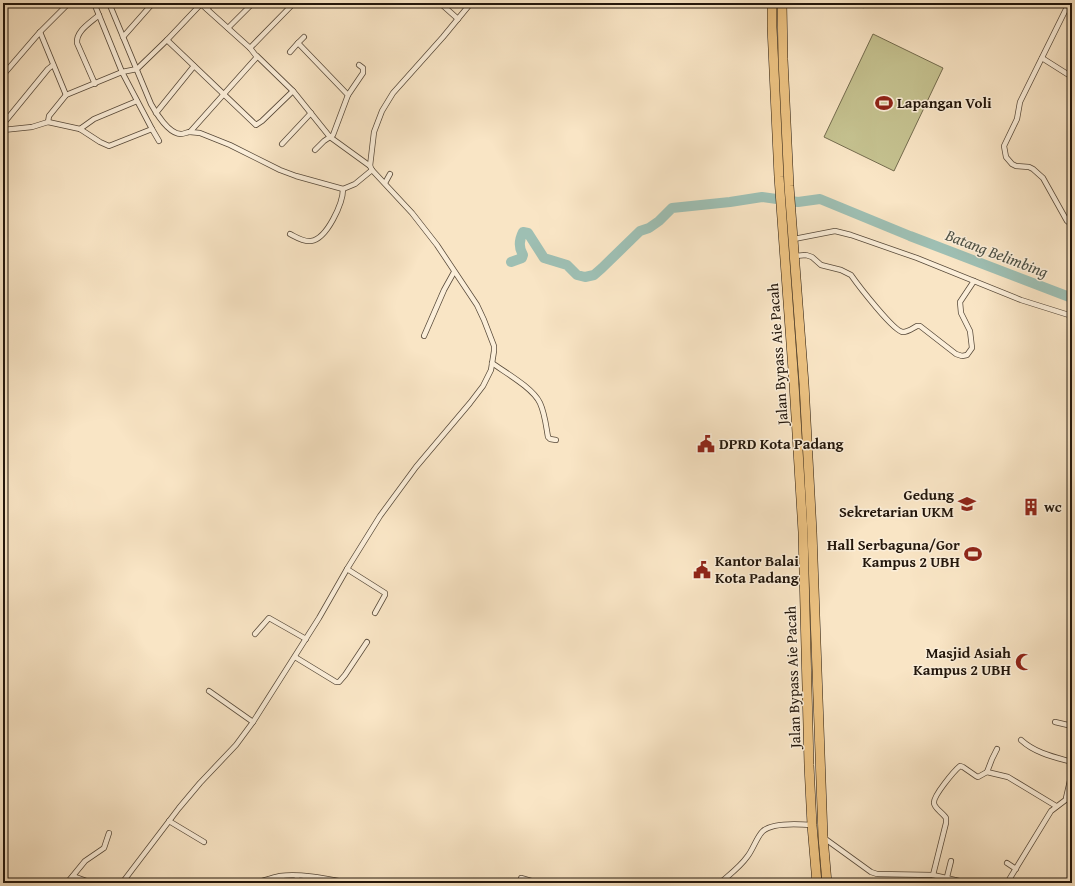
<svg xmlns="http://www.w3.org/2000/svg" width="1075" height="886" font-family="'Gentium Book Plus',serif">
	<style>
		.green { fill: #c5c290; stroke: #746c4e }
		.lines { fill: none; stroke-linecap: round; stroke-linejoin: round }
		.river { stroke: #9ebfb3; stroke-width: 10 }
		.street-casing { stroke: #584a3a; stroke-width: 6 }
		.highway-casing { stroke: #22160b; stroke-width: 10 }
		.street { stroke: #fbeed9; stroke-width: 4.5 }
		.highway { stroke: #ecc282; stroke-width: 9 }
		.labels { text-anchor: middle; stroke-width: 3; stroke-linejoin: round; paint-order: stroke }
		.poi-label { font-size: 15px; font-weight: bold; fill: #22160b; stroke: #fbeed9; text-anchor: start }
		.street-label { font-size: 15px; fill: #22160b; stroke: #fbeed9 }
		.water-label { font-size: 16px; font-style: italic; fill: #4d5146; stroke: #fbeed9 }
	</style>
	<rect width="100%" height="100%" fill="#f9e5c5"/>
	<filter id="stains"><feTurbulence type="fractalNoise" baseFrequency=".005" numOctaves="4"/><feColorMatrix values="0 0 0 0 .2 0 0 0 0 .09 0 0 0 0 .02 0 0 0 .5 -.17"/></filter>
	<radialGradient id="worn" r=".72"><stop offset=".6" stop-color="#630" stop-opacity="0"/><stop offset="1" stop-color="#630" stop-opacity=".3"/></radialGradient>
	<polygon class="green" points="873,34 943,68 894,171 824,137"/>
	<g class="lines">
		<path class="river" d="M511,262L522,258L523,255C518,247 519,240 523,232L528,233L544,258L567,265L577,275L585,277L594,275L602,268L640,231L649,228L659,221L672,208L730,202L762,197L798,202L820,199L910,236L1072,298"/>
		<g class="street-casing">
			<g id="street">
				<path d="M109,3L151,104C156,113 169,134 181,134C184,134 187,132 190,132L257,57L250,48L200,3"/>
				<polyline points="440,3 458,19"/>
				<polyline points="1069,3 1020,102 1017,119 1004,146 1006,157 1012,164 1016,166 1029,167 1033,169 1043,178 1067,221 1072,225"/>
				<polyline points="863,5 864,3"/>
				<polyline points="207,9 212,3"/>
				<polyline points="228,28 253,3"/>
				<polyline points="40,32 66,95"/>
				<polyline points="123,37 153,3"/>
				<polyline points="167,40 256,125 262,121 293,91"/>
				<polyline points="298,43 304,37"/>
				<polyline points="250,48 294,3"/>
				<polyline points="290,52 298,43 348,95 333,135 324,141 315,150"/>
				<polyline points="257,56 293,91 330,137 370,166"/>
				<polyline points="1042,58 1072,77"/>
				<polyline points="3,75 40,32 69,3"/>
				<path d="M95,84L77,43C76,31 90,23 99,15"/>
				<polyline points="348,95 363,73 363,68 359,65"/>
				<polyline points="156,113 194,66"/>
				<polyline points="48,122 49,116 66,95 122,72 137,69 167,40 201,4"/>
				<polyline points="3,124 48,69 53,65"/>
				<polyline points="80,129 94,119 137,101"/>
				<polyline points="152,129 159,141"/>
				<polyline points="3,130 32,127 48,122 80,129 100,142 109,146 152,129 122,72 94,3"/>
				<polyline points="190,132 200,133 230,145 280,170 296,176 343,189 355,184 372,170"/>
				<polyline points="282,144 311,113"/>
				<polyline points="385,183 390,174"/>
				<path d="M290,234C296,237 303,242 311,241C327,239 343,203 343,189"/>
				<polyline points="794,239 835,231 851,235 917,258 1021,300 1072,316"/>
				<path d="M795,256L806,255L812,257L821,265L841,270L851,275C858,285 894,332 903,332C908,332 913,328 917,326H920L956,354L962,356L967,355L972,348L970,331L961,313L960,302L974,281"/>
				<polyline points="424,336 444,290 454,272"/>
				<path d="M492,363C506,373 533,388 540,403C545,414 546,426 548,437L550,439L556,440"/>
				<polyline points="347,569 385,593 385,595 375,613"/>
				<polyline points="255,634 269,618 306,639"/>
				<polyline points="295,657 336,682 339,682 345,675 367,642"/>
				<polyline points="209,691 253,722"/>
				<polyline points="1055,722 1072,726"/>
				<path d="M1021,740C1035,753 1054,757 1072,762"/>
				<polyline points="987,772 992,759 997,749"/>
				<polyline points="1066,798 1072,772"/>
				<polyline points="169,821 204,842"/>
				<polyline points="824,838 871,872 877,874 933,875 968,883"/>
				<polyline points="1007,863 1016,869"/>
				<path d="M933,875L946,823V818C943,813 934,808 934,803C933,796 954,771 960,766L963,767L976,776L978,777L987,772L1008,777L1056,806"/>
				<polyline points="73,876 92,883"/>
				<polyline points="297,876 297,883"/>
				<polyline points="947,877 951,861"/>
				<polyline points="521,878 538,883"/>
				<polyline points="67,883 85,861 104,848 109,833"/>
				<polyline points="122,883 179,808 200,783 236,745 253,722 319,618 347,569 380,516 416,467 470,403 483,386 491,370 494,351 494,346 484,320 477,305 437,245 412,213 372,170 370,166 374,132 382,111 393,93 443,37 471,3"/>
				<path d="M255,883C263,881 271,878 280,876C301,873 328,879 349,883"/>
				<path d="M720,883C729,875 740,867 747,857C753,850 757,836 763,831C773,822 800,824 812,825"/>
				<polyline points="1007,883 1051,811 1072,795"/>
			</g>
		</g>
		<g class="highway-casing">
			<g id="highway">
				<polyline points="772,3 772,27 779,177 794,384 803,532 809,765 812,825 817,883"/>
				<polyline points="782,3 783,59 789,186 804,384 812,532 823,837 827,883"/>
			</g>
		</g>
		<use href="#street" class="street"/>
		<use href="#highway" class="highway"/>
	</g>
	<defs>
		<g id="stadium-bare" transform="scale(1.38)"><path d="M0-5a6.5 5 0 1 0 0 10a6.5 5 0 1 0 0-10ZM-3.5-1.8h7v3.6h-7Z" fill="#8f2418" stroke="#fbeed9" stroke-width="2.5" paint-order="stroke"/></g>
		<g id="civic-bare" transform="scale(1.38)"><path d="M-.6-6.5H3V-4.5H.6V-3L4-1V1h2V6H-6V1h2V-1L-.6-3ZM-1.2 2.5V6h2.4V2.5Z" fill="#8f2418" stroke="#fbeed9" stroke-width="2.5" paint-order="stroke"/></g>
		<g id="university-bare" transform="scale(1.38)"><path d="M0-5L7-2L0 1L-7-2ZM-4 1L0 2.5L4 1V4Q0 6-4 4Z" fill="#8f2418" stroke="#fbeed9" stroke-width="2.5" paint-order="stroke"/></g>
		<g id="building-bare" transform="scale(1.38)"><path d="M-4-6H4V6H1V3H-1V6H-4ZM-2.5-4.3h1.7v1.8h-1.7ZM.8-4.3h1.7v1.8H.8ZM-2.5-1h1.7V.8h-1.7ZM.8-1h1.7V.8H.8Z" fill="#8f2418" stroke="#fbeed9" stroke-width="2.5" paint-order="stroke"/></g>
		<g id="mosque-bare" transform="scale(1.38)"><path d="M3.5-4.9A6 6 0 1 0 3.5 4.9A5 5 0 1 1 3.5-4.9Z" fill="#8f2418" stroke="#fbeed9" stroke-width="2.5" paint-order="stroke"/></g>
	</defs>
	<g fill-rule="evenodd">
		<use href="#stadium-bare" x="884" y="103"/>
		<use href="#civic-bare" x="706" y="444"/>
		<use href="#university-bare" x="967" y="504"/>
		<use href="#building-bare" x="1031" y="507"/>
		<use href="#stadium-bare" x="973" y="554"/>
		<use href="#civic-bare" x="702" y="570"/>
		<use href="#mosque-bare" x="1024" y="662"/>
	</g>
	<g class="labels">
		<g class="poi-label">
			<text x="897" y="108">Lapangan Voli</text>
			<text x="719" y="449">DPRD Kota Padang</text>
			<text x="954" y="500" text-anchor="end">Gedung<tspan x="954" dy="17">Sekretarian UKM</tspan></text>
			<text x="1044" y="512">wc</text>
			<text x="960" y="550" text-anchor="end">Hall Serbaguna/Gor<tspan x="960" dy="17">Kampus 2 UBH</tspan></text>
			<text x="715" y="566">Kantor Balai<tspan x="715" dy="17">Kota Padang</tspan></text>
			<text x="1011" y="658" text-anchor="end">Masjid Asiah<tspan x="1011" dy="17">Kampus 2 UBH</tspan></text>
		</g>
		<g class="street-label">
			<text transform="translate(778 354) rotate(-94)" y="5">Jalan Bypass Aie Pacah</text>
			<text transform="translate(793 677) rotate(-92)" y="5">Jalan Bypass Aie Pacah</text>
		</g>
		<g class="water-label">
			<text transform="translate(997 253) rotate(21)" y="6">Batang Belimbing</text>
		</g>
	</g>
	<rect width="1075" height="886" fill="none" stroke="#f9e5c5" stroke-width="16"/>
	<rect x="4" y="4" width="1067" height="878" fill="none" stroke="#22160b" stroke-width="2"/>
	<rect x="8" y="8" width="1059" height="870" fill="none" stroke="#22160b"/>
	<rect width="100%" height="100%" filter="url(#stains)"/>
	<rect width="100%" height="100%" fill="url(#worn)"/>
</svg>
